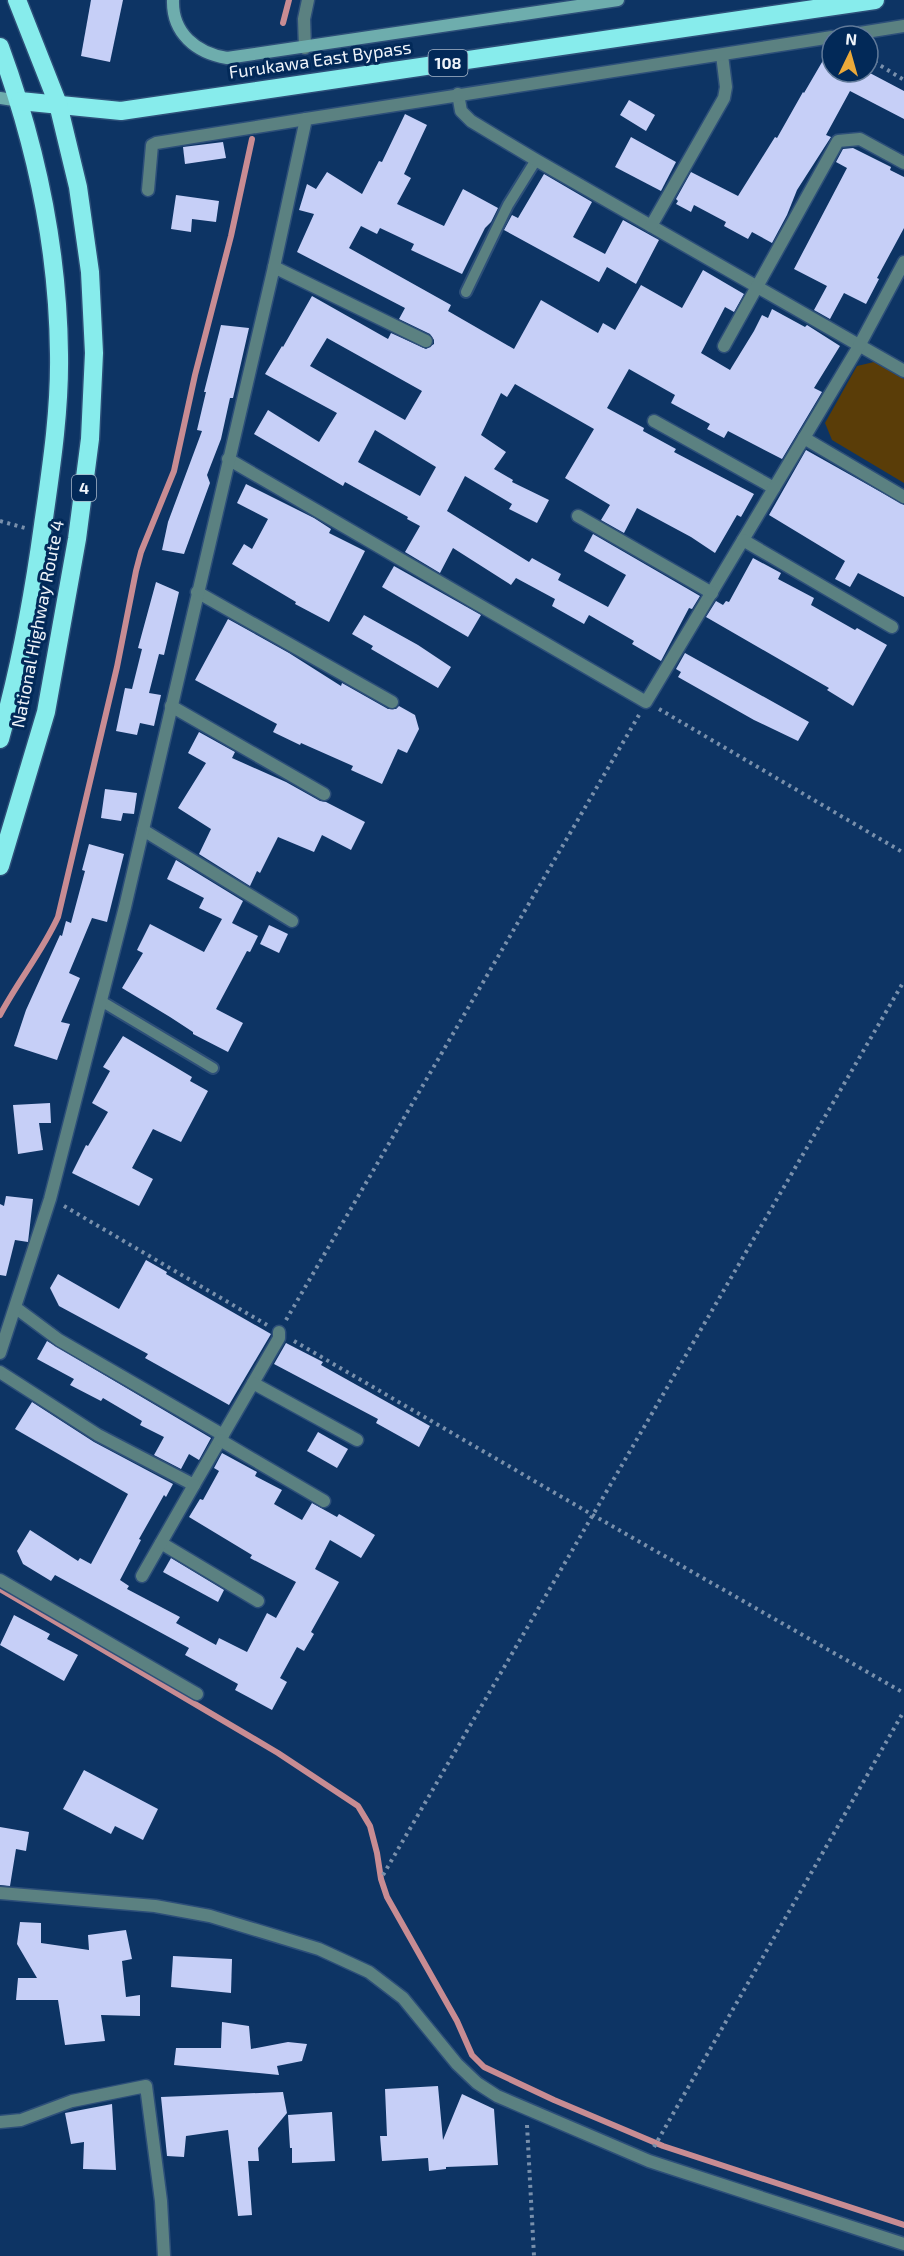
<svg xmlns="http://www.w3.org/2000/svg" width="904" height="2256" font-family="'Exo 2',sans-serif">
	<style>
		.green { fill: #5a3d08 }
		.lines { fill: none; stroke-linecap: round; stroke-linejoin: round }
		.stream { stroke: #c88c93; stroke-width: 6 }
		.building { fill: #c6cff7; fill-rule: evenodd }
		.lane-casing { stroke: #2d4f79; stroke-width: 14 }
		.street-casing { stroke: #2d4f79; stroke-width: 15 }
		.secondary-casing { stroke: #2d4f79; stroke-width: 15 }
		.highway-casing { stroke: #2d4f79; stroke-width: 21 }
		.path { stroke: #7990ac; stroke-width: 4; stroke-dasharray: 3 4.5; stroke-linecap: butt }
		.lane { stroke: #5b8181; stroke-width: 10 }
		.street { stroke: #5b8181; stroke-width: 12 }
		.secondary { stroke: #6eadad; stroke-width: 12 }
		.highway { stroke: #87ecec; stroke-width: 18 }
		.labels { text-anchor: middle; stroke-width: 6; stroke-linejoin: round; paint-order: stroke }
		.shield { fill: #022958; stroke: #a8b7c9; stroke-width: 1.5 }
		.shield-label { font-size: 16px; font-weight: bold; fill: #eff4fa }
		.street-label { font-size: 18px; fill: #eff4fa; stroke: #022958 }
	</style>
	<rect width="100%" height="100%" fill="#0d3464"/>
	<polygon class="green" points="874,362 904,379 904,483 832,440 825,423 857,366"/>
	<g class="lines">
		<g class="stream">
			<polyline points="283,23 289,0"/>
			<path d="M0,1015C18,981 42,952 58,917L117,667L136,571L141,552L174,471L195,375L231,236L252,139"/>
			<polyline points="0,1589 278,1753 358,1806 370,1826 377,1853 381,1879 387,1897 457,2021 472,2055 484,2067 554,2100 663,2146 904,2225"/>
		</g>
	</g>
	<g class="building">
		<polygon points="91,0 123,0 110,62 81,56"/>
		<polygon points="832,45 832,72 868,72 904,91 904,119 850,91 826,135 831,137 797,190 787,215 772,243 752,232 748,239 724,226 726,222 694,205 691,212 676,204 678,201 676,199 691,172 738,196 775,137 777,138 803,92 804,93"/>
		<polygon points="629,100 655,115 646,131 620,115"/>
		<path d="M405,114L427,125L404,174L411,178L397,204L444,226L463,189L498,208L491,222L485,228L462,274L411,250L414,244L380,228L377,234L361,226L349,248L451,305L448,311L514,349L541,300L598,333L603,323L615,330L641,285L682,308L703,270L744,294L734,312L725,307L701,353L730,370L754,331L762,315L768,318L772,309L805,327L807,325L840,346L814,388L822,392L782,459L728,431L724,438L707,429L710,424L671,403L675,395L629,369L607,408L644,428L643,431L676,449L674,452L754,494L741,517L737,515L715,553L691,537L637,508L624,533L601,520L610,505L565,478L594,429L515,384L507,397L501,393L481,435L506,452L494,469L513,480L512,482L549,500L537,523L509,509L512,504L465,476L447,511L529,562L532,558L561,574L558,580L608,607L626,575L584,551L593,534L700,596L692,609L689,608L661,661L632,644L634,641L589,615L584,624L552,606L555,599L516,578L511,585L453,548L440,573L405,552L420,526L407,519L408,517L345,482L343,486L254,434L268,410L319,442L337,413L265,374L282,346L283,347L312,296L388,339L391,333L426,349L434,344V340L430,334L399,319L405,308L297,252L314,214L299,210L307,184L316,189L327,172L362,194L379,161L382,162ZM327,338L422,391L405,420L310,366ZM375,430L436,467L420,496L358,462Z"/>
		<polygon points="631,137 676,162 661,191 615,167"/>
		<polygon points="223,142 226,158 185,164 183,147"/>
		<polygon points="853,148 891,167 890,170 904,177 904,228 877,278 879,279 866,304 844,293 830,319 814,310 827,286 794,269 847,168 836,162 843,149"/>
		<polygon points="544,174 592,202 573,237 605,254 623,220 659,240 636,284 607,267 599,282 504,230 512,215 518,218"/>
		<polygon points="176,195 219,201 216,222 192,219 191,232 171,229"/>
		<polygon points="221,325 249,328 233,398 230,398 221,439 207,475 210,483 184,554 162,550 168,522 202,431 197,430 206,392 204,392"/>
		<polygon points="806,450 904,505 904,597 858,573 850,587 835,579 845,561 769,515"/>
		<polygon points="246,484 314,518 331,529 329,533 365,551 329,622 295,604 296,602 232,564 244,544 252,549 268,519 237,503"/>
		<polygon points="753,558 781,573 778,579 814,598 811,605 855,630 857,628 887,645 853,706 827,690 829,688 706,617 716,601 723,605 726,601 729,602"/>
		<polygon points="394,566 481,615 468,637 382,587"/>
		<polygon points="156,582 179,592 164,655 159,654 149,693 161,695 154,726 140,723 137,735 116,731 125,688 132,689 142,649 138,648"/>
		<polygon points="364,615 418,645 451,667 438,688 371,649 373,646 352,634"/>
		<polygon points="228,619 289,653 341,686 342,683 388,709 396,709 399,706 415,715 419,729 407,753 398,749 382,784 351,770 353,766 301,743 300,745 273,732 277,724 195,680"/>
		<polygon points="685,653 809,722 798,741 754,720 678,677 681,672 676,669"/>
		<polygon points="199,732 235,752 232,758 286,782 320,801 326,802 365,822 351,850 322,835 314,852 278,837 260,873 257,871 250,886 199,854 211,829 178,808 206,763 188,753"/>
		<polygon points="105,789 137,793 134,814 123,813 121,821 101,818"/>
		<polygon points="89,844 124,854 107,922 92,918 69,973 80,978 61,1022 70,1024 57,1060 14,1046 26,1010 60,935 62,936 66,921 71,923 85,871 82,870"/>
		<polygon points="176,860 243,901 232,923 258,936 250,952 247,951 216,1009 243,1023 228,1052 193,1034 193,1032 170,1017 122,988 143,953 137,950 150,924 204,952 222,919 199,908 204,898 167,879"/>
		<polygon points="269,925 288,934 279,953 260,944"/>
		<polygon points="123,1036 192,1077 190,1081 208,1091 181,1142 153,1129 132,1168 153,1179 139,1206 72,1173 86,1145 88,1146 108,1112 92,1103 110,1071 103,1067"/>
		<polygon points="50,1103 51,1123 39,1123 43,1150 18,1154 13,1105"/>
		<polygon points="6,1196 33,1199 28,1242 15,1240 6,1276 0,1275 0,1204 4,1206"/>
		<polygon points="146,1260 167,1272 166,1274 271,1334 229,1405 145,1358 148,1354 59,1306 50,1288 58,1274 119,1309"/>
		<polygon points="47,1341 211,1438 199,1460 189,1454 181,1469 154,1455 164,1437 140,1425 142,1421 103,1398 101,1401 70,1385 74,1379 37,1359"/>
		<polygon points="286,1343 323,1362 321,1365 430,1426 419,1447 376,1423 378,1419 274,1364"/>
		<polygon points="32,1402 94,1442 173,1484 166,1497 164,1495 139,1539 141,1540 120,1580 129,1586 127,1589 180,1617 176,1623 216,1645 219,1638 247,1652 267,1613 276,1618 296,1582 250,1558 252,1555 189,1517 200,1499 203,1500 219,1471 214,1468 222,1453 257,1472 255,1476 282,1490 274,1504 302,1520 312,1503 337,1517 339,1514 375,1535 361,1558 330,1540 315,1569 339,1582 311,1632 314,1634 304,1651 297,1647 280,1678 287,1682 272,1710 235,1690 238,1684 185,1655 189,1648 55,1575 51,1581 23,1564 17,1551 30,1530 78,1561 80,1558 91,1564 128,1494 15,1429"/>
		<polygon points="318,1432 348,1449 337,1468 307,1451"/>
		<polygon points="171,1558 224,1590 218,1602 163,1572"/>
		<polygon points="14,1615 50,1634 47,1639 78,1655 64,1681 0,1645"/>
		<polygon points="84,1770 158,1809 143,1840 115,1826 111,1834 63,1809"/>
		<polygon points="0,1827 29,1832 26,1851 16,1849 10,1886 0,1885"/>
		<polygon points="20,1922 41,1923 41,1943 89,1950 88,1935 126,1930 132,1959 122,1961 126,1997 140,1995 140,2016 101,2015 105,2041 65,2045 58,2000 16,2000 18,1978 37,1978 17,1944"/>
		<polygon points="173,1956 232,1959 231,1993 171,1987"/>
		<polygon points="222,2022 249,2026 251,2049 288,2042 307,2044 302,2061 277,2066 279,2075 174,2065 176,2048 221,2048"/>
		<polygon points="438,2086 443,2140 462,2094 494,2109 498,2165 446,2167 446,2169 429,2171 428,2158 382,2161 380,2136 387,2136 385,2089"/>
		<polygon points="283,2092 287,2113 258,2148 259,2161 248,2161 252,2215 238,2216 228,2130 186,2136 184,2157 167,2156 161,2097"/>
		<polygon points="112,2104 116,2170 83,2169 84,2142 71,2144 65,2113"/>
		<polygon points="332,2112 335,2161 292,2163 292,2148 290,2148 288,2115"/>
	</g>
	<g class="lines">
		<g class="lane-casing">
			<g id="lane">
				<polyline points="466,292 508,205 536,160"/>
				<polyline points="101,1001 213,1068"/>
			</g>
		</g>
		<g class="street-casing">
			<g id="street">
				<polyline points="841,36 904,26"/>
				<polyline points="305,48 304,19 308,0"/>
				<polyline points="458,94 461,111 471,121 536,160 904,371"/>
				<polyline points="148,190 152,145 156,143 306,119"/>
				<polyline points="651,226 724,98 726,87 722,55"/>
				<polyline points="274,267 426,341"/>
				<polyline points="724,346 838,141 860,139 904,163"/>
				<polyline points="654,421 774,488"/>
				<polyline points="804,438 904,497"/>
				<polyline points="228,459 646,702 859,346 904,262"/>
				<polyline points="578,516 712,593"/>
				<polyline points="743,540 892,627"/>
				<polyline points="197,592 392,702"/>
				<polyline points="171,706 324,794"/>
				<polyline points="143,830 292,921"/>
				<polyline points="16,1308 59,1340 223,1435"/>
				<polyline points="0,1353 50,1199 125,907 274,267 306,119 832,37"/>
				<polyline points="0,1372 98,1435 194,1485 279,1338 279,1332"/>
				<polyline points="253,1383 357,1440"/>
				<polyline points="220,1440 324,1501"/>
				<polyline points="161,1543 258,1601"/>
				<polyline points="142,1576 194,1485"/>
				<polyline points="0,1580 197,1694"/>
				<polyline points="0,1893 155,1906 210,1916 319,1949 369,1972 403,1998 457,2064 477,2083 497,2096 649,2161 904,2244"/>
				<polyline points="0,2122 21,2120 72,2101 146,2086 161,2201 164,2256"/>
			</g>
		</g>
		<g class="secondary-casing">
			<g id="secondary">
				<path d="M173,0C172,33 196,53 227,58L618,0"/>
				<polyline points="0,98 20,101"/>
			</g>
		</g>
		<g class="highway-casing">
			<g id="highway">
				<path d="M0,47C36,145 58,250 59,354C60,411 51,469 43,525C33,598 20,668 0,739"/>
				<polyline points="20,101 121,111 875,0"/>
				<polyline points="0,866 46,712 77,539 90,439 94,353 90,272 78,187 58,104 17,0"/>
			</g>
		</g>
		<g class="path">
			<polyline points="868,58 904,80"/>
			<polyline points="0,521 25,528"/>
			<polyline points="659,709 904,853"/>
			<polyline points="64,1206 267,1325"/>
			<polyline points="286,1320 639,715"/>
			<polyline points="294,1341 591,1514 904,1693"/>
			<polyline points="383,1875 904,981"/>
			<polyline points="527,2125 534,2256"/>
			<polyline points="654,2147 904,1711"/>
		</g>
		<use href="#lane" class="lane"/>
		<use href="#street" class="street"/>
		<use href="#secondary" class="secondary"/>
		<use href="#highway" class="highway"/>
	</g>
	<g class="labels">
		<g class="shield">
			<rect x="428.5" y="50" width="39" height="26" rx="4.5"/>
			<rect x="72" y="475" width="24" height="26" rx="4.5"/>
		</g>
		<g class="shield-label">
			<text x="448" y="69">108</text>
			<text x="84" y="494">4</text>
		</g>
		<g class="street-label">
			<text transform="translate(320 60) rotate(-8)" y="6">Furukawa East Bypass</text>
			<text transform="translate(38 624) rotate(-79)" y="6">National Highway Route 4</text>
		</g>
	</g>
	<g transform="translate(850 54) rotate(5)"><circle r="28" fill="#022958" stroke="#617a99" stroke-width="1.5"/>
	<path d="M0-4.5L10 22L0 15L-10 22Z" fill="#eba93a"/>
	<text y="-9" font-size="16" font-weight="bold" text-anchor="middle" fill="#eff4fa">N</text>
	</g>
</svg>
